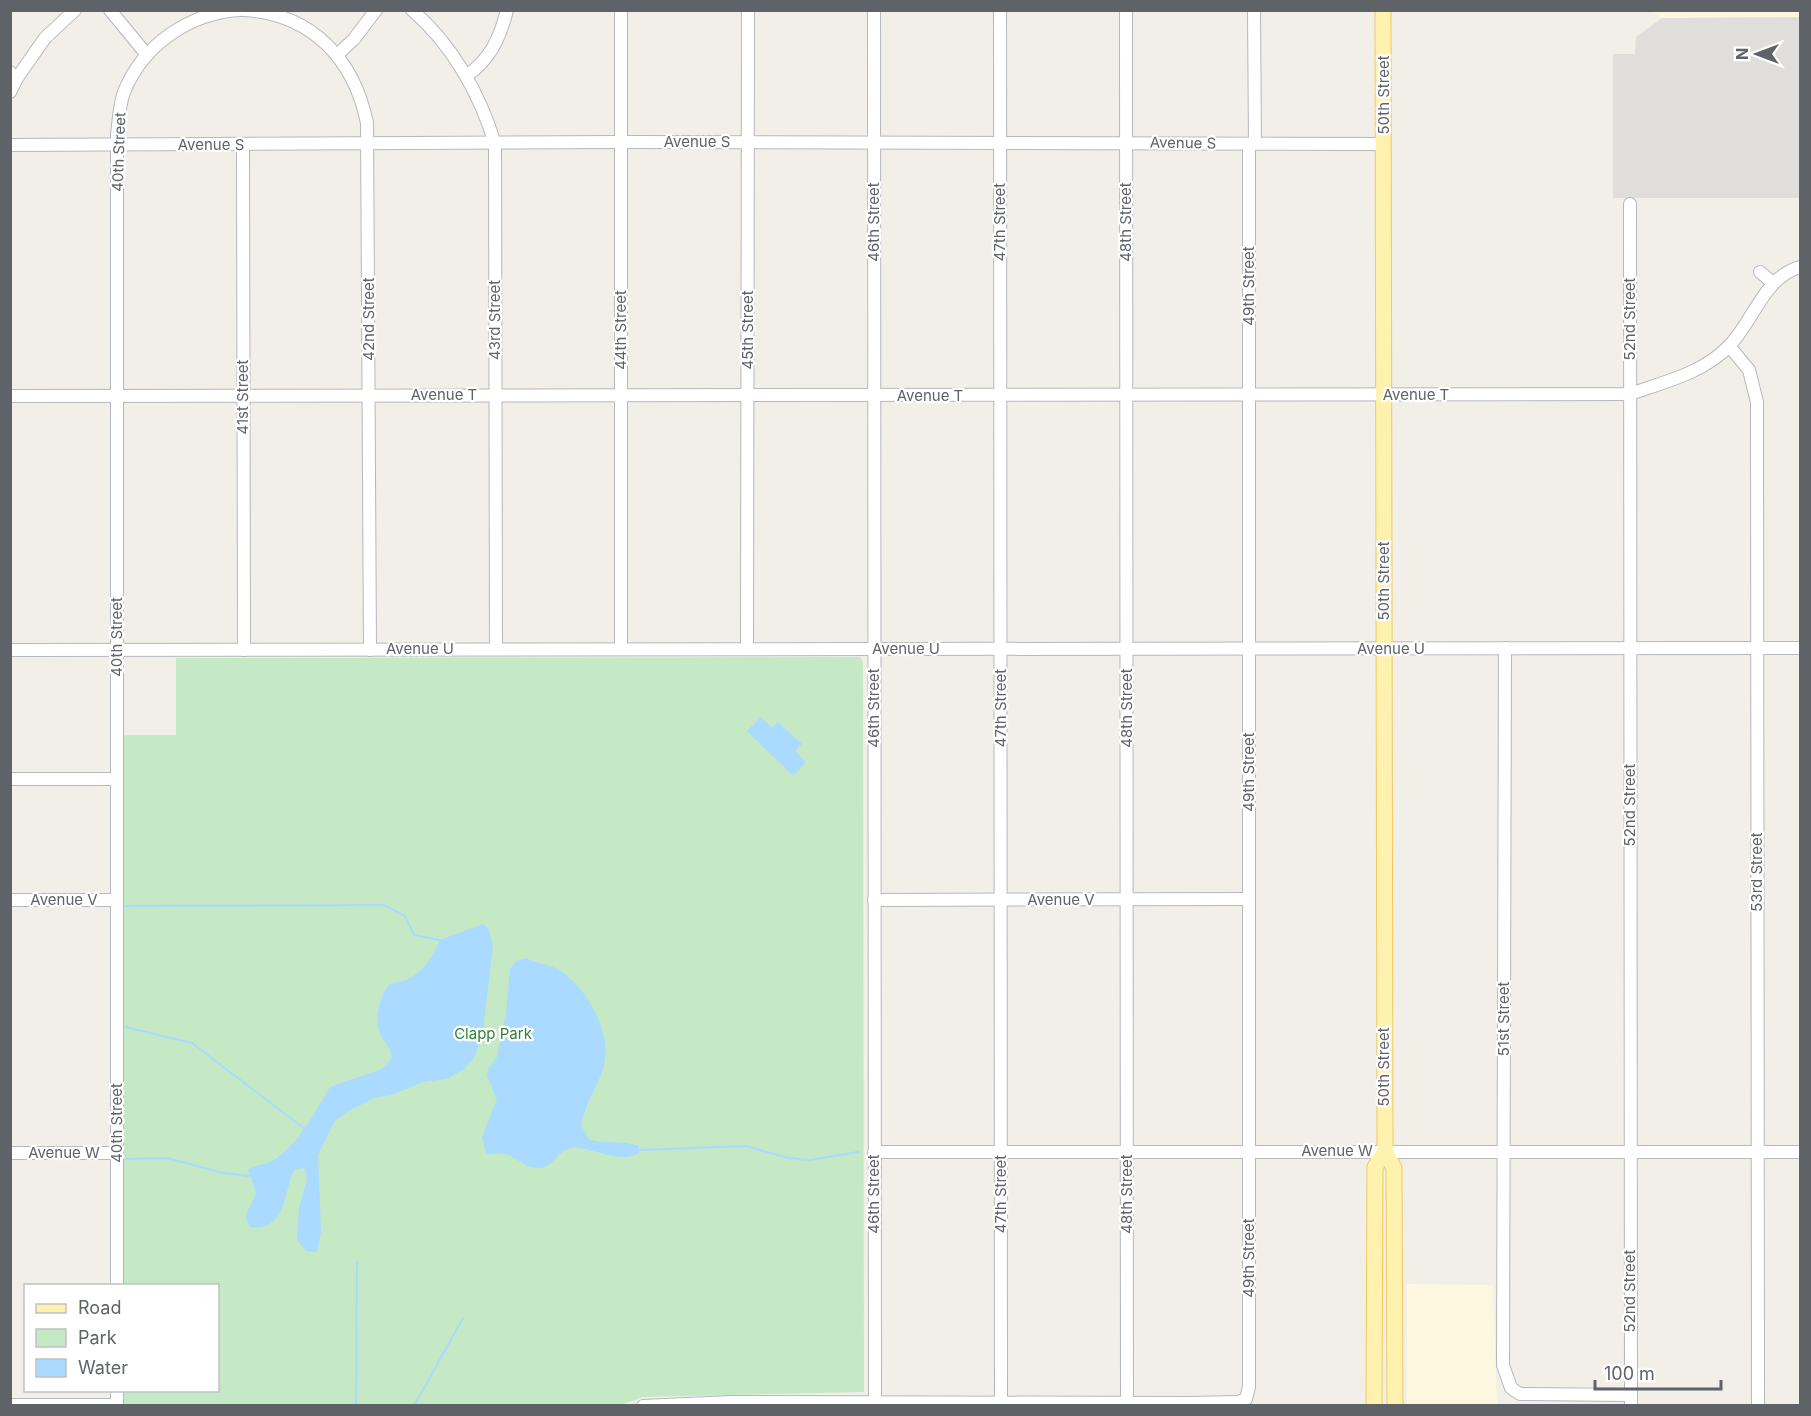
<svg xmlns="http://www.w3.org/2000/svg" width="1811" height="1416" font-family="Inter,sans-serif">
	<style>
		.commercial { fill: #fef7e0 }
		.industrial { fill: #e0deda }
		.green { fill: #c5e8c5 }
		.water { fill: #aadaff }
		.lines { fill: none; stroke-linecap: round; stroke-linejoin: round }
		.stream { stroke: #aadaff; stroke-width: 2 }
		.minor-casing { stroke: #b5b8bc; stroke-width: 14 }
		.major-casing { stroke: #f2c960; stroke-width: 17 }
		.minor { stroke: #fff; stroke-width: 12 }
		.major { stroke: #fff2af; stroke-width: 15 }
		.labels { text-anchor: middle; stroke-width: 4.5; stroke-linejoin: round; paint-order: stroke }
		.street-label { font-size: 15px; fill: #5f6368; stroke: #fff }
		.park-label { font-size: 15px; fill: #348238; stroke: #fff }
	</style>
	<rect width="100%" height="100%" fill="#f1efe8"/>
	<g class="commercial">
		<polygon points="1800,10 1800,17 1662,18 1652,11"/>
		<polygon points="1407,1284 1493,1285 1497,1404 1407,1405"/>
	</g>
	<polygon class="industrial" points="1800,17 1800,198 1613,198 1613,54 1635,54 1636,37 1662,18"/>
	<polygon class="green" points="860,657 863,662 864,1392 643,1397 618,1406 123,1406 123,1391 218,1390 218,1286 123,1285 123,735 176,735 176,658"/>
	<g class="water">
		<polygon points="761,717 772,728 778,722 802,744 795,751 806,762 793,776 747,731"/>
		<path d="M483,924L489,930L493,946L482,1039L473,1059L464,1069L447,1079L423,1082L391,1095L374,1098L347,1112L335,1121L318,1155L321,1232L317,1252L306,1251L297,1240L299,1208L307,1179L304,1168L294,1170C284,1189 287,1232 250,1227L245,1217L256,1193L248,1170C255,1164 269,1165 277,1158C302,1139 315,1112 330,1087L382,1069L392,1058C391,1047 383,1042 380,1033C374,1019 379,998 388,986C394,981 399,983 406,980C422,974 434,955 440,940Z"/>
		<path d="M526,958C537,964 550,964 561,971C588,990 614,1035 603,1069C597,1088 584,1105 581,1126L590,1140C608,1144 621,1140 639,1146V1153C620,1165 590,1146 572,1148C557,1150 554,1168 538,1168C524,1168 517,1156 504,1154C498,1153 492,1155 486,1153L482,1137L497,1099L487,1076L488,1069L497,1057L506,1013L510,969L516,961Z"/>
	</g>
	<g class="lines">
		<g class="stream">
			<polyline points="125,906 384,905 405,916 414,935 440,940"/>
			<polyline points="125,1027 192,1043 305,1129"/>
			<polyline points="639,1150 746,1146 788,1158 810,1160 858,1152"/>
			<polyline points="125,1159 167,1158 223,1173 249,1176"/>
			<polyline points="356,1406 357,1262"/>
			<polyline points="414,1406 463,1318"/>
		</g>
		<g class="minor-casing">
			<g id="minor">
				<polyline points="110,10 147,55"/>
				<path d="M244,10C312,14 354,59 367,123L370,650"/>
				<path d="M412,10C452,44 480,94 495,144L496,649"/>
				<polyline points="621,10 621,649"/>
				<polyline points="874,10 875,1406"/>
				<polyline points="1000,10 1001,1406"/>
				<polyline points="1126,10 1127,1406"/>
				<polyline points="1254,10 1255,144"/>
				<polyline points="337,55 354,39 376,10"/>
				<polyline points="10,72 17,78 10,92"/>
				<path d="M466,76C490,60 500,38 507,10"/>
				<polyline points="17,78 45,38 75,10"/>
				<polyline points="10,145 621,142 1384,144"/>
				<polyline points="243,145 244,650"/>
				<polyline points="1630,204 1631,1406"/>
				<polyline points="1760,272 1773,283"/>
				<polyline points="1729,346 1749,370 1757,402 1758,1406"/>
				<path d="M10,396L1630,394C1664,382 1704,373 1730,345C1754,320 1764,277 1800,267"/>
				<polyline points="1505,648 1503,1365 1511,1388 1520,1394 1630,1395"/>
				<polyline points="747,649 748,10"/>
				<polyline points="10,650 1800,648"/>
				<polyline points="10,779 117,779"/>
				<polyline points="10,900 117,900"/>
				<polyline points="874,900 1249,899"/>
				<polyline points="874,1152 1800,1152"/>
				<polyline points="10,1153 117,1153"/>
				<path d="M117,1286V134C119,121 119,105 124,92C143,45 189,13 240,10"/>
				<polyline points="117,1390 117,1406"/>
				<polyline points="10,1405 117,1405"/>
				<polyline points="643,1406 731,1402 1188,1403 1238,1402 1246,1399 1249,1387 1249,144"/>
			</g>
		</g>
		<g class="major-casing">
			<g id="major">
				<polyline points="1383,10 1385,1151 1394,1168 1395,1406"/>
				<polyline points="1374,1406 1375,1167 1385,1151"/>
			</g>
		</g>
		<use href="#minor" class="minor"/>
		<use href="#major" class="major"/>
	</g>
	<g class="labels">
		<g class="street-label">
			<text transform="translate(1384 95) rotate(-90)" y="5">50th Street</text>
			<text x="697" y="147">Avenue S</text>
			<text transform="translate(1183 143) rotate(1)" y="5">Avenue S</text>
			<text x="211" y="150">Avenue S</text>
			<text transform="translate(119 152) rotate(-88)" y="5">40th Street</text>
			<text transform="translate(874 222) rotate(-90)" y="5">46th Street</text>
			<text transform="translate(1000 222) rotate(-90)" y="5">47th Street</text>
			<text transform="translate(1126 222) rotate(-90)" y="5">48th Street</text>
			<text transform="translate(1249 286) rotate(-90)" y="5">49th Street</text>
			<text transform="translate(369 319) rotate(-90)" y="5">42nd Street</text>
			<text transform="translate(1630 319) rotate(-90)" y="5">52nd Street</text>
			<text transform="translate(495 320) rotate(-90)" y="5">43rd Street</text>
			<text transform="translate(621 330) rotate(-90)" y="5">44th Street</text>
			<text transform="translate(748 330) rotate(-90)" y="5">45th Street</text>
			<text x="444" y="400">Avenue T</text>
			<text x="1416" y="400">Avenue T</text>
			<text x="930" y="401">Avenue T</text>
			<text transform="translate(243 397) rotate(-90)" y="5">41st Street</text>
			<text transform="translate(1384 581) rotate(-90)" y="5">50th Street</text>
			<text transform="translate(117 637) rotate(-90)" y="5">40th Street</text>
			<text x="420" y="654">Avenue U</text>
			<text x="906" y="654">Avenue U</text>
			<text x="1391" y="654">Avenue U</text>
			<text transform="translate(874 708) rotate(-90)" y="5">46th Street</text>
			<text transform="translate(1001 708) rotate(-90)" y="5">47th Street</text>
			<text transform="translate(1127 708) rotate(-90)" y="5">48th Street</text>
			<text transform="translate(1249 772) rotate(-90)" y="5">49th Street</text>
			<text transform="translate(1630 805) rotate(-90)" y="5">52nd Street</text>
			<text transform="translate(1757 872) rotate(-90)" y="5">53rd Street</text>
			<text x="64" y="905">Avenue V</text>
			<text x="1061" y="905">Avenue V</text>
			<text transform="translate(1504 1019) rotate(-90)" y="5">51st Street</text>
			<text transform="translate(1384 1067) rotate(-90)" y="5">50th Street</text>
			<text transform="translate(117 1123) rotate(-90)" y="5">40th Street</text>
			<text x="1337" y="1156">Avenue W</text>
			<text x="64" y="1158">Avenue W</text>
			<text transform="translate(874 1194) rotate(-90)" y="5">46th Street</text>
			<text transform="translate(1001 1194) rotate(-90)" y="5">47th Street</text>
			<text transform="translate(1127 1194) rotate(-90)" y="5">48th Street</text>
			<text transform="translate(1249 1258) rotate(-90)" y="5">49th Street</text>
			<text transform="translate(1630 1291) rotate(-90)" y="5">52nd Street</text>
		</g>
		<g class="park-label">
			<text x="493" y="1039">Clapp Park</text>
		</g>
	</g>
	<rect width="1811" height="1416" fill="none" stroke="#5f6368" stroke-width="24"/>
	<rect x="24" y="1284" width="195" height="108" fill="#ffffff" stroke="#bfc1c3" stroke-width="1.5"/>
	<rect x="36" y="1304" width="30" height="9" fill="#fff2af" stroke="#bfc1c3" stroke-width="1.5"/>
	<text x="78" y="1314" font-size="18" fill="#5f6368">Road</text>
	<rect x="36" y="1329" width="30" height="18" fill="#c5e8c5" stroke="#bfc1c3" stroke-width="1.5"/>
	<text x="78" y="1344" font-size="18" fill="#5f6368">Park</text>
	<rect x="36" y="1359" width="30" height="18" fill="#aadaff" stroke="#bfc1c3" stroke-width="1.5"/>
	<text x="78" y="1374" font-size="18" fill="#5f6368">Water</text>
	<g transform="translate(1757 54) rotate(270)" stroke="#ffffff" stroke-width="4.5" paint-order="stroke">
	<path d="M0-4.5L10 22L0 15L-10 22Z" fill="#5f6368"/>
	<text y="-9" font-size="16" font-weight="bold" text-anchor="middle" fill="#5f6368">N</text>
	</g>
	<path d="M1595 1380v9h126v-9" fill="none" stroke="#5f6368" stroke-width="3"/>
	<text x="1604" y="1380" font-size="18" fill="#5f6368" stroke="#ffffff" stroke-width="4.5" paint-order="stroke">100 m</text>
</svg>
